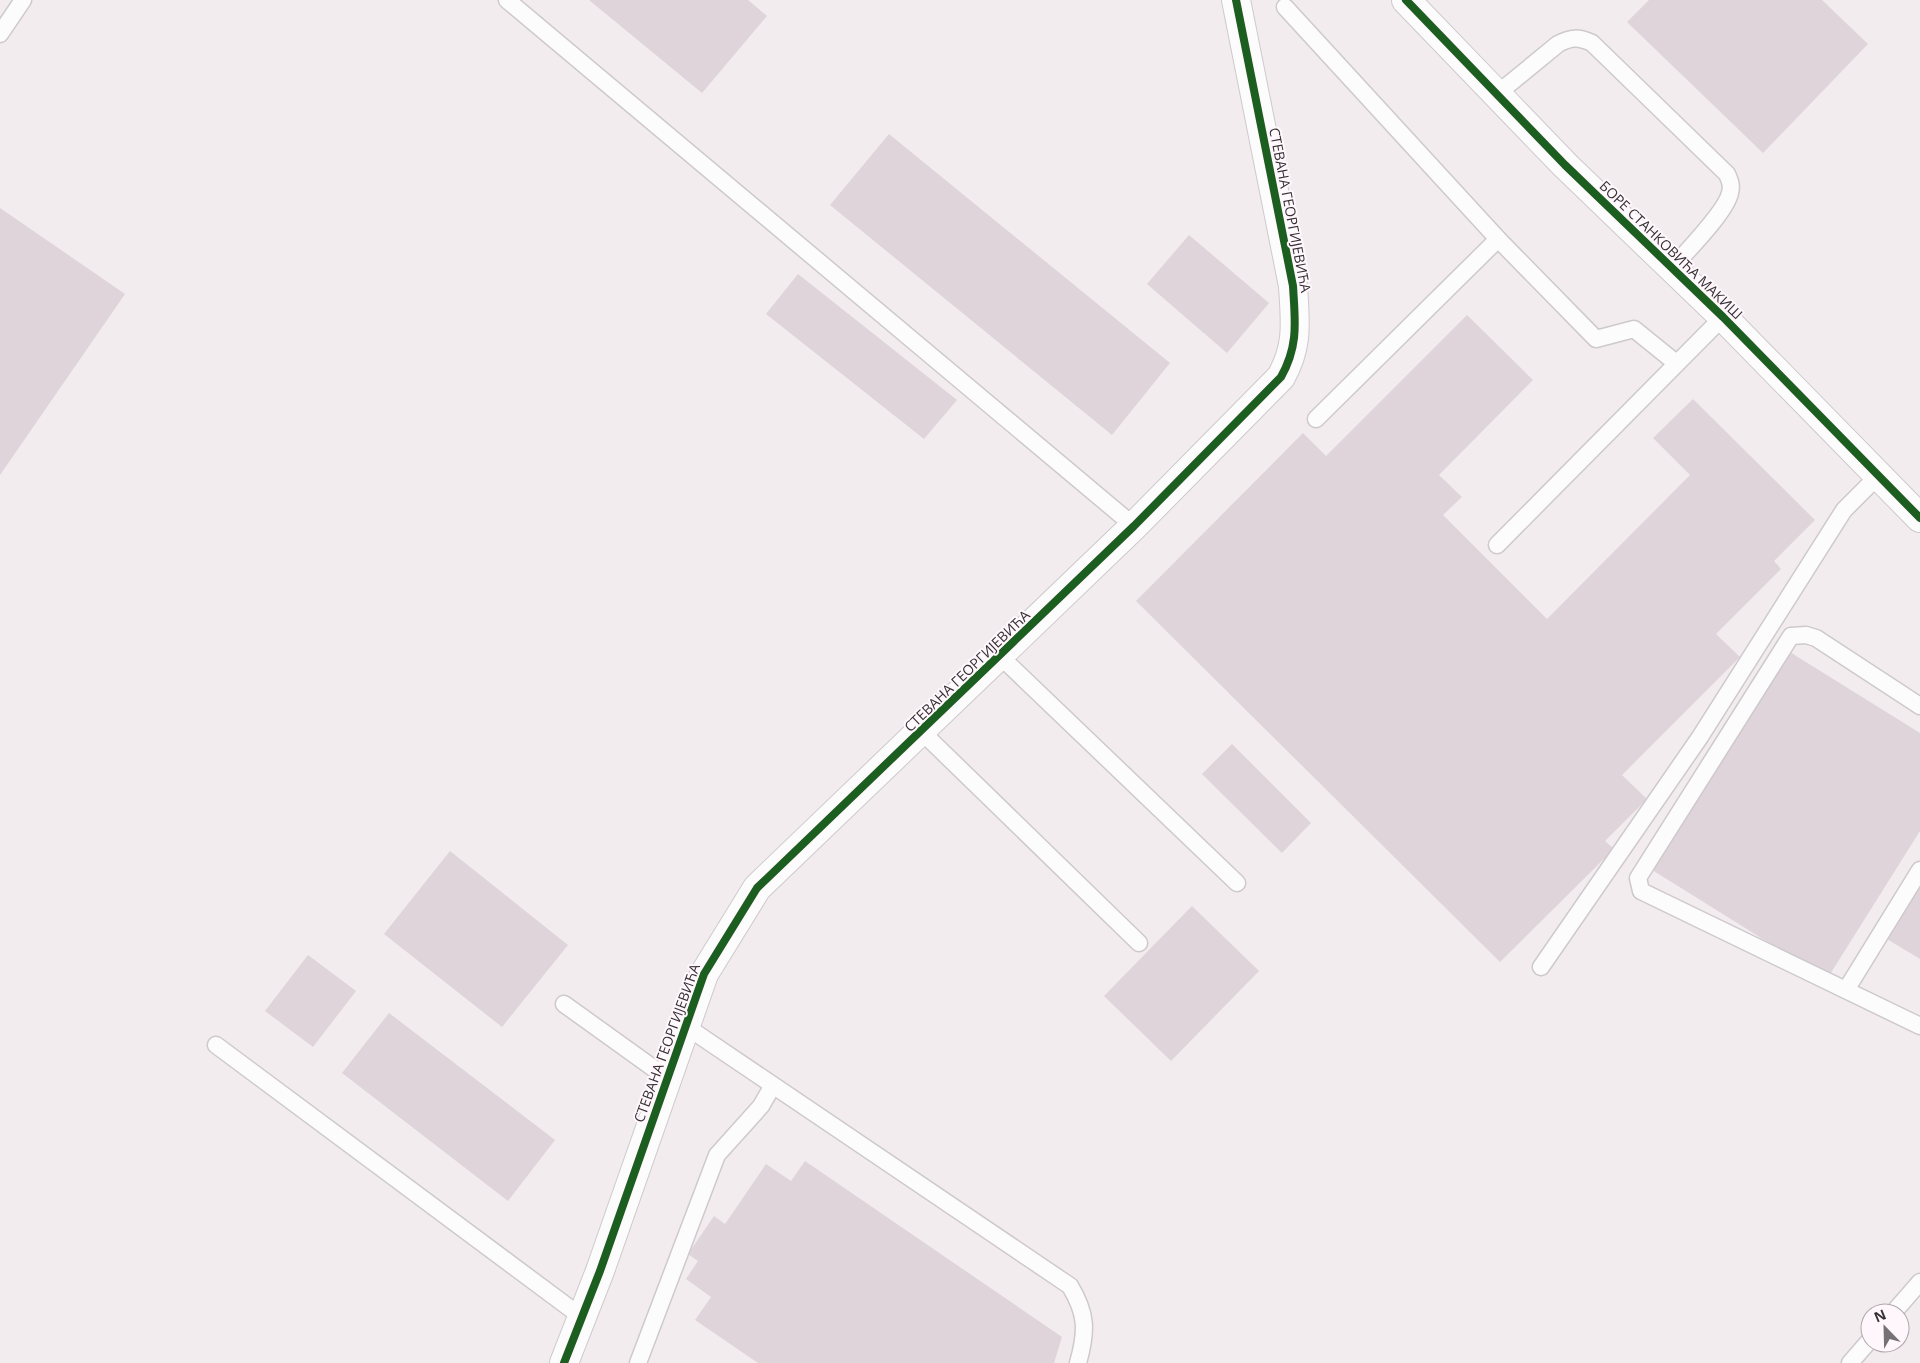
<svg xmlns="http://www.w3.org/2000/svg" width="1920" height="1363" font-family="'Open Sans',sans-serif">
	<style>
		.building { fill: #ded4da }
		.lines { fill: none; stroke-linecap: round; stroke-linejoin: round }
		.lane-casing { stroke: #cec9cc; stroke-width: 19 }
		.street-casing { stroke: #cec9cc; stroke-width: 30 }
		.secondary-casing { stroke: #cec9cc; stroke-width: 30 }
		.lane { stroke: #fdfcfd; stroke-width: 16 }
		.street { stroke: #fdfcfd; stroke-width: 28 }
		.secondary { stroke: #fdfcfd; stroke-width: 28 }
		.cycleway-casing { stroke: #fff7fc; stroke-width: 11 }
		.cycleway { stroke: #1b5e20; stroke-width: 8 }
		.labels { text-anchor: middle; stroke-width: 4; stroke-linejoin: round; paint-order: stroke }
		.street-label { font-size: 14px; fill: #332f32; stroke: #fff7fc }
	</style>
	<rect width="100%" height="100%" fill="#f2ecef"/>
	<g class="building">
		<polygon points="589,0 748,0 767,16 702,93"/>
		<polygon points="1649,0 1822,0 1868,44 1763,153 1627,22"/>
		<polygon points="889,134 1170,363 1112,435 830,205"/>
		<polygon points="0,208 125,294 0,475"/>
		<polygon points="1189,235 1269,303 1227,353 1147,284"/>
		<polygon points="798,274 957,400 924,439 766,314"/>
		<polygon points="1467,315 1533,380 1439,475 1462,497 1443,515 1547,619 1690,475 1653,438 1693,399 1815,520 1774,561 1781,569 1716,634 1740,657 1622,775 1647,799 1605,841 1614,849 1500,962 1136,601 1303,433 1326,456"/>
		<polygon points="1785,649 1920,733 1920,831 1827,979 1649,868"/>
		<polygon points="1232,744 1311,823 1282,853 1202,774"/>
		<polygon points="450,851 568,945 502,1027 384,934"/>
		<polygon points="1920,884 1920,959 1887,939"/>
		<polygon points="1192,906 1259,971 1171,1061 1104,996"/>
		<polygon points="308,955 356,991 313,1047 265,1011"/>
		<polygon points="389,1013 555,1140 508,1201 342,1073"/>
		<polygon points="805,1161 1062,1337 1054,1363 758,1363 695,1320 711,1297 686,1279 698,1261 688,1254 714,1216 725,1224 766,1164 791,1181"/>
	</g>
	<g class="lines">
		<g class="lane-casing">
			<g id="lane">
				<polyline points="507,0 1134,526"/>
				<polyline points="1285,7 1498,239"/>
				<polyline points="0,34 23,0"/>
				<path d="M1497,94L1558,44C1571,37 1579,37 1592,43L1727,174C1730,181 1732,185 1730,193C1726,212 1686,252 1672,268"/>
				<polyline points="1316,419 1498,239 1596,339 1634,329 1676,363"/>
				<polyline points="1497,545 1723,317"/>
				<polyline points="1000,656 1237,883"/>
				<polyline points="1920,706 1816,638 1806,635 1791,636 1638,878 1641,891 1920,1026"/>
				<polyline points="922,732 1139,943"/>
				<polyline points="1541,967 1700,737 1844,510 1879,475"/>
				<polyline points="1846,990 1920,870"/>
				<polyline points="564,1004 667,1078"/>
				<path d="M687,1027L1070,1286C1087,1314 1087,1331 1078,1363"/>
				<polyline points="216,1045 583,1318"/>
				<polyline points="1893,1313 1920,1282"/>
				<polyline points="638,1363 717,1155 761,1106 772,1087"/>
				<polyline points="1850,1363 1870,1340"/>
			</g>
		</g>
		<g class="street-casing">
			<path id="street" d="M564,1363L600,1271L704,974L757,888L1134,526L1281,377C1299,345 1295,321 1293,286L1236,0"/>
		</g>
		<g class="secondary-casing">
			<polyline id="secondary" points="1406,0 1565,165 1723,317 1920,518"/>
		</g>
		<use href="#lane" class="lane"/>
		<use href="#street" class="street"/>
		<use href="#secondary" class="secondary"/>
		<g class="cycleway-casing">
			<g id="cycleway">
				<polyline points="1406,0 1565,165 1723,317 1920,518"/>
				<path d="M564,1363L600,1271L704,974L757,888L1134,526L1281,377C1299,345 1295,321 1293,286L1236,0"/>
			</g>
		</g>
		<use href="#cycleway" class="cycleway"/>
	</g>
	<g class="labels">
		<g class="street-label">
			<text transform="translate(1290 210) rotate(79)" y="5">СТЕВАНА ГЕОРГИЈЕВИЋА</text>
			<text transform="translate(1671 250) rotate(44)" y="5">БОРЕ СТАНКОВИЋА МАКИШ</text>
			<text transform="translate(967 671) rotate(-44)" y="5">СТЕВАНА ГЕОРГИЈЕВИЋА</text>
			<text transform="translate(667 1043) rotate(-70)" y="5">СТЕВАНА ГЕОРГИЈЕВИЋА</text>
		</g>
	</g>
	<g transform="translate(1885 1328) rotate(337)"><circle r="24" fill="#fff7fc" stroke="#ada7ab"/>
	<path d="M0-4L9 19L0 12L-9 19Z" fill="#767174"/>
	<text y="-8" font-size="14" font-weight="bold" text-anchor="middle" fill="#332f32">N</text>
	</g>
</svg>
